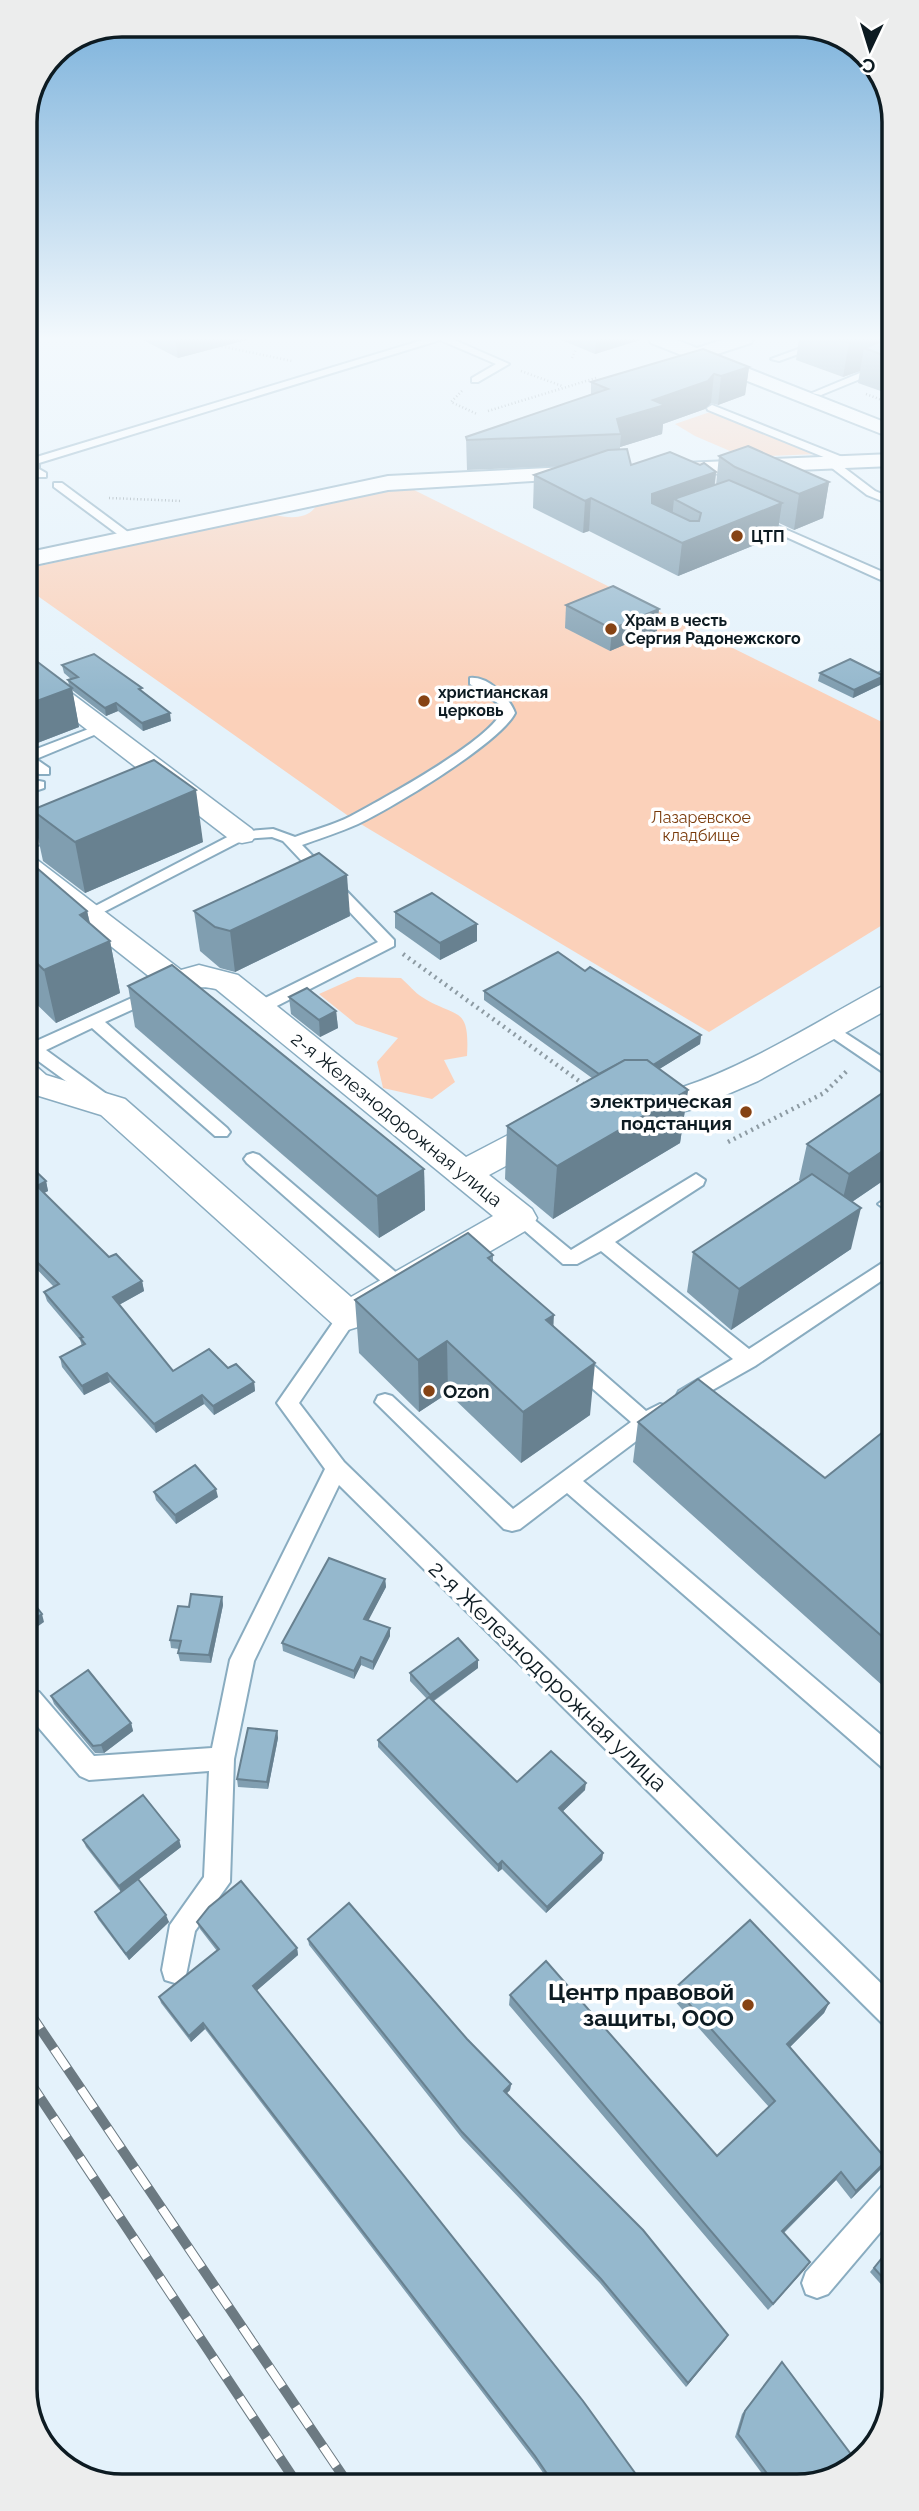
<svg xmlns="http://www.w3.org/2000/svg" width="919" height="2511" font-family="Raleway,sans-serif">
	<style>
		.green { fill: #fbd1ba }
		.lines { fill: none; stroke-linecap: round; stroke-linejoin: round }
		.lane-casing { stroke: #89acc0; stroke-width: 4 }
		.street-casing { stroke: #89acc0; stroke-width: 3 }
		.secondary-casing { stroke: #89acc0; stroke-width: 4 }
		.path-far1 { stroke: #8d9ba3; stroke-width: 2.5; stroke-dasharray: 1 2.5; stroke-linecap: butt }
		.path { stroke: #8d9ba3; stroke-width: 4.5; stroke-dasharray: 2 4.5; stroke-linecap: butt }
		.lane { fill: #fff; fill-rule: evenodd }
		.street { fill: #fff; fill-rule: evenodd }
		.secondary { fill: #fff; fill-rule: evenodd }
		.rail-casing { stroke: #6c7a82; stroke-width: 10 }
		.rail { stroke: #fff; stroke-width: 8; stroke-dasharray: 24; stroke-linecap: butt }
		.wall { fill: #809eb0 }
		.shaded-wall { fill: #688190 }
		.building { fill: #95b8cd; stroke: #688190; stroke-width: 2 }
		.poi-dot { fill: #864314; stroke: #fff; stroke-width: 2.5 }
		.labels { text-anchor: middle; stroke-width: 7; stroke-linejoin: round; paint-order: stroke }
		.far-poi-label { font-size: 16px; font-weight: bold; fill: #0d1b22; stroke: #fff; text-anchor: start }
		.far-park-label { font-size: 16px; fill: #793a0a; stroke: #fff }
		.poi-label { font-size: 19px; font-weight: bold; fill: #0d1b22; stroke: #fff; text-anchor: end }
		.street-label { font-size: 19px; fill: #0d1b22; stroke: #fff }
		.near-street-label { font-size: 23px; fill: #0d1b22; stroke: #fff }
		.near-poi-label { font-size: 23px; font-weight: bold; fill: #0d1b22; stroke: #fff; text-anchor: end }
		.rim { fill: none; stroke: #0d1b22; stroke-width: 3.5 }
	</style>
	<rect width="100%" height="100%" fill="#e4f2fb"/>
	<g class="green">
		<polygon points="710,412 818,454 744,457 695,436 675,424"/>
		<path d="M408,487L892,727V919L709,1032L354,820L25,587V569L274,515C289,518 307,520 316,506Z"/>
		<path d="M357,977L401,978C408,984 415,993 422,997C456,1019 470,1004 467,1056L444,1060L455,1082L432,1099L383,1088L377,1062L398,1038L356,1024L319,994Z"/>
	</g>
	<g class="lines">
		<g class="lane-casing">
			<g id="lane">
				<polygon points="426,339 452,339 509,364 478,382 472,382 472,378 496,364 440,340 39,463 39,469 46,473 46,477 38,477 29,471 30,459"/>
				<polygon points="826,339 840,339 779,361 771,359"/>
				<polygon points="884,363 887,368 821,395 812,393"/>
				<polygon points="712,405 850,460 850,464 838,463 875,491 892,498 892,505 867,495 828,465 827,463 831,460 708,410 707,408"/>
				<polygon points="54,483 62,483 132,535 132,539 124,539 54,487"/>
				<polygon points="755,516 892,576 892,585 751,521 749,519"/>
				<polygon points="892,666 892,689 876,675"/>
				<path d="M470,678C488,676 510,698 515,713C500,743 392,808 358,824C340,832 321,838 302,845L394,940V946L265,1012H253L251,1008L253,1004L378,942L283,841L272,837L245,839L94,917L88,919L80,914L237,832L273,829L295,837C313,830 334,825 351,816C384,798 486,743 501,713L499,704L470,684Z"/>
				<polygon points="99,725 111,728 36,759 49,768 49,774 39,774 26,764 26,753"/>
				<polygon points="39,781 44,782 44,788 26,794 26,785"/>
				<polygon points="61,828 66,829 66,835 26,849 26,840"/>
				<polygon points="154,988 160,989 160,997 105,1022 227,1128 230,1132 227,1136 215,1136 92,1028 46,1050 112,1098 115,1102 112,1106 100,1106 26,1052 26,1039 34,1042"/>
				<polygon points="830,1023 893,1064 893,1079 824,1032 822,1028 824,1024"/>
				<polygon points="253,1153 259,1155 406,1281 409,1286 406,1291 392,1291 247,1163 244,1159 247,1155"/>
				<polygon points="696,1174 705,1180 703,1185 615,1242 749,1349 893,1256 893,1273 755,1366 686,1405 679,1403 676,1397 679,1391 733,1359 601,1251 577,1264 563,1264 510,1218 519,1211 526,1213 571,1250"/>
				<polygon points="893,1193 893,1215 878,1204"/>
				<polygon points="348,1308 355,1311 358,1316 299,1403 344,1462 894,1996 894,2029 884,2025 339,1485 254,1661 234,1759 230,1882 195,1931 185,1980 175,1983 165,1980 162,1970 170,1925 204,1877 209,1771 89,1780 80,1776 27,1714 27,1690 39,1692 94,1756 212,1748 230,1660 325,1469 277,1403 341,1311"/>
				<polygon points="576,1354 583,1356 646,1411 660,1404 667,1406 670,1412 667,1418 583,1481 894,1746 894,1773 885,1770 567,1493 520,1529 512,1531 504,1529 375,1402 378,1396 385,1394 392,1396 513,1509 631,1422 569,1368 566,1362 569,1356"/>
				<polygon points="894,2179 894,2216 828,2294 817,2298 806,2294 802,2283 806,2272 884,2184"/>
			</g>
		</g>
		<g class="street-casing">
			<g id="street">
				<polygon points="25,663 34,665 252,829 256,835 252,841 242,843 232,841 25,682"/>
				<path d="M26,856L36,859L181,970L199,965L238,975L466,1157L537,1120L549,1116L561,1120L566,1128L561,1136L489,1175L532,1209L537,1218L532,1227L361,1326L348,1330L335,1326L101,1115L26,1092V1065L38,1068L46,1075L125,1099L351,1297L493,1216L216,989C194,983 185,994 165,989L26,879Z"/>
				<path d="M892,984V1007L758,1081L693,1109L681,1112L627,1108L622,1100L627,1092C644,1087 664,1094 680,1088C750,1065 816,1022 881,987Z"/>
			</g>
		</g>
		<g class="secondary-casing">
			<g id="secondary">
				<polygon points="649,339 675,339 697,348 725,339 753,339 751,343 714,355 892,425 892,438 651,343"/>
				<polygon points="892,454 892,466 660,476 649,470 660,464"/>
				<polygon points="589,466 597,467 600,472 597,477 388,490 25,567 25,553 388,476"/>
			</g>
		</g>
		<g class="path-far1">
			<polyline points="215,345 292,361"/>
			<polyline points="572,358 576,349"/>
			<polyline points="521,371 562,386"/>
			<polyline points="462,391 451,402 477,414"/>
			<polyline points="866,394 892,404"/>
			<polyline points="488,411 596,378"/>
			<polyline points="109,498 182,501"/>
		</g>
		<g class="path">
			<polyline points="403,954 586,1086"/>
			<polyline points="728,1142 824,1093 849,1069"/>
		</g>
		<use href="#lane" class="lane"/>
		<use href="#street" class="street"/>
		<use href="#secondary" class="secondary"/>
		<g class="rail-casing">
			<g id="rail">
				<polyline points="27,2009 349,2485"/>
				<polyline points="27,2078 298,2485"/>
			</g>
		</g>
		<use href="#rail" class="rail"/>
	</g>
	<g class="wall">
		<polygon points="141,339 250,339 178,358"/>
		<polygon points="559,339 643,339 595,354"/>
		<polygon points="799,339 891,339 892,395 858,383 860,371 843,377 796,360"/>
		<polygon points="749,367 745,395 718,405 711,403 705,409 663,424 662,434 620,447 620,450 631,465 716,472 715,485 716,485 719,456 829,482 823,518 794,530 779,523 777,536 678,576 589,531 583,533 533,508 534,475 562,466 467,470 466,437 591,395 591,382"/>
		<polygon points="566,605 657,631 610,651 565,628"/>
		<polygon points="25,664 69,686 68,680 71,679 64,673 62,665 143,692 171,721 143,731 118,711 106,716 72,690 79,727 27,747 33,778 26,781"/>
		<polygon points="820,673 882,684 853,698 818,681"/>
		<polygon points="32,810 203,842 85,893 43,861"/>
		<polygon points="26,865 87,911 90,923 110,941 120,993 56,1023 26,994"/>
		<polygon points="194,911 350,916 235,972 220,968 200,951"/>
		<polygon points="395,912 477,924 477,941 440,960 395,928"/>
		<polygon points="585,971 701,1035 700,1044 659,1069 688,1090 680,1143 553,1219 505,1179 507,1126 592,1078 484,1000 484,991"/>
		<polygon points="128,986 424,1169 425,1210 379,1238 135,1027"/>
		<polygon points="289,997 336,1011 338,1028 320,1037 291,1014"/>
		<polygon points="893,1086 893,1174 852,1202 851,1249 731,1330 687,1292 693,1252 800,1181 799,1180 807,1144"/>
		<polygon points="26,1162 46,1181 48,1191 44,1193 109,1257 142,1281 144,1291 119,1305 173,1371 228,1368 254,1382 255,1391 214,1415 204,1404 156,1433 110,1382 84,1395 62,1367 60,1357 82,1346 80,1340 47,1301 44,1292 54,1287 26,1258"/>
		<polygon points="493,1255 493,1262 554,1326 590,1415 521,1463 448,1393 419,1412 359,1353 355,1300"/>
		<polygon points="638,1422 825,1478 893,1424 893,1695 633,1462"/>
		<polygon points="154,1492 218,1497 176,1524 156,1500"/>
		<polygon points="385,1579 386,1587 368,1620 390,1628 390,1636 373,1670 361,1665 354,1679 283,1651 282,1643"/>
		<polygon points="222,1597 223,1605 211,1663 180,1661 178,1653 179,1649 171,1648 170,1640 189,1607"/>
		<polygon points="478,1668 434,1701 517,1782 585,1790 562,1812 603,1853 602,1860 546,1913 502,1869 498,1872 378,1747 378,1740 427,1699 410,1681 410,1673"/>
		<polygon points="51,1696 131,1723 133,1731 104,1753 95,1753 54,1704"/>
		<polygon points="277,1731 278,1738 268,1789 238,1787 237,1779"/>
		<polygon points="83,1840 179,1840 181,1847 138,1880 169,1922 129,1960 98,1919 95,1912 121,1892 86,1847"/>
		<polygon points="197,1922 297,1948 298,1955 256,1991 643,2484 551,2484 534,2460 205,2029 191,2042 161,2003 159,1997 217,1951 200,1929"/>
		<polygon points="308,1939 467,2039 511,2084 510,2090 506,2094 728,2335 686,2387 600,2283 462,2138 309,1945"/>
		<polygon points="675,1988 829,2003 824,2013 790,2047 882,2168 851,2199 836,2180 784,2233 805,2269 768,2310 509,2005 510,1995 717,2156 769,2107 672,1998"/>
		<polygon points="894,2243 894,2299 870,2272"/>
		<polygon points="782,2362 823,2483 769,2483 735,2437 742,2414"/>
	</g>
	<g class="shaded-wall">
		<polygon points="175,339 250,339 178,358"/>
		<polygon points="596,339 643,339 595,354"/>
		<polygon points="859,339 891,339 864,348 860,371 843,377 849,343"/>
		<polygon points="749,367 745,395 718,405 721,376"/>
		<polygon points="714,374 711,403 705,409 663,424 662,434 620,447 621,434 617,419 653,400"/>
		<polygon points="716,472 712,504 674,499 672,519 649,527 652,494"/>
		<polygon points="829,482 823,518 794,530 799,494"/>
		<polygon points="591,498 589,531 583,533 585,501"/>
		<polygon points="782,503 777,536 678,576 682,543"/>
		<polygon points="659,609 657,631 610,651 612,629"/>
		<polygon points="884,676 882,684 853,698 854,690"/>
		<polygon points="72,688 79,727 27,747 33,778 26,781 26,705"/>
		<polygon points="116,703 118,711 106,716 105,708"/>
		<polygon points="170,713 171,721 143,731 142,723"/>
		<polygon points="196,790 203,842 85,893 75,842"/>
		<polygon points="347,875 350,916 235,972 230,931"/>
		<polygon points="87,911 95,948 110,941 120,993 56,1023 44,970 80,915"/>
		<polygon points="477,924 477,941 440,960 440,943"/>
		<polygon points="336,1011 338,1028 320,1037 319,1020"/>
		<polygon points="701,1035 700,1044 632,1086 633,1077"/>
		<polygon points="688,1090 680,1143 553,1219 557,1166"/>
		<polygon points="893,1144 893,1174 840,1210 849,1174"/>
		<polygon points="424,1169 425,1210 379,1238 377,1196"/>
		<polygon points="46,1181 48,1191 40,1195 37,1186"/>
		<polygon points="861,1208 851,1249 731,1330 739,1289"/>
		<polygon points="142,1281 144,1291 115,1307 113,1297"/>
		<polygon points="554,1315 551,1367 546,1320"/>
		<polygon points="447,1341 448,1393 419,1412 418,1360"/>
		<polygon points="595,1363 590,1415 521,1463 523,1412"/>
		<polygon points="107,1373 110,1382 84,1395 82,1386"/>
		<polygon points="254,1382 255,1391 214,1415 213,1406"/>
		<polygon points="202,1395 204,1404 156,1433 154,1424"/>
		<polygon points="216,1489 218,1497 176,1524 175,1515"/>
		<polygon points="385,1579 386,1587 365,1627 364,1619"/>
		<polygon points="222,1597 223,1605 211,1663 209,1655"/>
		<polygon points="42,1614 44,1622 27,1634 27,1624"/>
		<polygon points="390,1628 390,1636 373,1670 373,1662"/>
		<polygon points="361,1657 361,1665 354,1679 354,1671"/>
		<polygon points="478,1660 478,1668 430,1703 430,1695"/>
		<polygon points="131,1723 133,1731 104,1753 101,1745"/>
		<polygon points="277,1731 278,1738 268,1789 267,1782"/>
		<polygon points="586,1783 585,1790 558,1816 559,1808"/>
		<polygon points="179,1840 181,1847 121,1893 119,1886"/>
		<polygon points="603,1853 602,1860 546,1913 547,1907"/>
		<polygon points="502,1861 502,1869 498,1872 498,1865"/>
		<polygon points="166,1915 169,1922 129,1960 126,1954"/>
		<polygon points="297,1948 298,1955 254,1993 253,1986"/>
		<polygon points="829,2003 824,2013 783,2054 787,2044"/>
		<polygon points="203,2023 205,2029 191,2042 189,2036"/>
		<polygon points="511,2084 510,2090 503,2097 504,2091"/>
		<polygon points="887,2160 882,2168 851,2199 856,2191"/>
		<polygon points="841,2172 836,2180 778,2238 782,2231"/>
		<polygon points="810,2262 805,2269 768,2310 773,2304"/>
		<polygon points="728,2335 726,2339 686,2387 688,2383"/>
	</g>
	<g class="building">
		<polygon points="838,339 859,339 849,343"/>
		<polygon points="888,339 891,339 891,358 864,348"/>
		<polygon points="703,349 749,367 721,376 714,374 708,381 653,400 665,405 617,419 621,434 467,440 466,437 608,389 591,382"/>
		<polygon points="748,446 829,482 799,494 735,467 719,456"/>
		<polygon points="627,449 631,465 670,452 700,465 704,463 716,472 652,494 652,503 690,521 699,521 701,513 674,499 729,480 782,503 682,543 591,498 585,501 534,475 608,450"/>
		<polygon points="613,586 659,609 612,629 566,605"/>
		<polygon points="94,654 142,688 139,689 170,713 142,723 116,703 105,708 68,680 78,677 62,665"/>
		<polygon points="850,659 884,676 854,690 820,673"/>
		<polygon points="35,660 72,688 26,705 25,664"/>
		<polygon points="154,760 196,790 75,842 32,810"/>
		<polygon points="319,853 347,875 230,931 215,927 194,911"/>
		<polygon points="31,863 87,911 80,915 110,941 44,970 26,953 26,865"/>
		<polygon points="432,893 477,924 440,943 395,912"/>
		<polygon points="558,952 585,971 590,967 701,1035 653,1065 647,1060 625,1060 599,1074 484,991"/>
		<polygon points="172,965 424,1169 377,1196 128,986"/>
		<polygon points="307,988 336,1011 319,1020 289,997"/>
		<polygon points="625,1060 647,1060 688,1090 557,1166 507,1126"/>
		<polygon points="893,1086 893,1144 849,1174 807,1144"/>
		<polygon points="26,1162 46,1181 37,1186 109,1257 116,1254 142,1281 113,1297 173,1371 209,1349 228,1368 236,1364 254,1382 213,1406 202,1395 154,1424 107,1373 82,1386 60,1357 85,1344 80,1338 83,1337 44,1292 59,1284 26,1251"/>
		<polygon points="812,1174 861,1208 739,1289 693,1252"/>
		<polygon points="468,1233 493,1255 488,1258 554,1315 546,1320 595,1363 523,1412 447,1341 418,1360 355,1300"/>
		<polygon points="698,1379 825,1478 893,1424 893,1646 638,1422"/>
		<polygon points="195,1465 216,1489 175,1515 154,1492"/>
		<polygon points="329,1558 385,1579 364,1619 390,1628 373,1662 361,1657 354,1671 282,1643"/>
		<polygon points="191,1594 222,1597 209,1655 178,1653 181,1641 170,1640 178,1606 189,1607"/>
		<polygon points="27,1595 42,1614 27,1624"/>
		<polygon points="458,1638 478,1660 430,1695 410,1673"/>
		<polygon points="88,1670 131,1723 101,1745 93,1746 51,1696"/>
		<polygon points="429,1697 517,1782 551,1751 586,1783 559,1808 603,1853 547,1907 502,1861 498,1865 378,1740"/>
		<polygon points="248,1728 277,1731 267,1782 237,1779"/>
		<polygon points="143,1795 179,1840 119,1886 83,1840"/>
		<polygon points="138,1879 166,1915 126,1954 95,1912"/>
		<polygon points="241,1881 297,1948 253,1986 583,2401 643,2484 554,2484 535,2456 203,2023 189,2036 159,1997 219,1949 197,1922 209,1907"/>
		<polygon points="349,1903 467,2039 511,2084 504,2091 643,2230 728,2335 688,2383 601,2279 462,2132 308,1939"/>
		<polygon points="750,1920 829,2003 787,2044 887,2160 856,2191 841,2172 782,2231 810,2262 773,2304 510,1995 546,1961 717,2156 775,2101 675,1988"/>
		<polygon points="894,2243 894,2290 874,2268"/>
		<polygon points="782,2362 856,2461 823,2483 774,2483 738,2434 745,2411"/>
	</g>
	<linearGradient id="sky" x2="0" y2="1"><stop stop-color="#77afda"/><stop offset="0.49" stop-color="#f3f9fd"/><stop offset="1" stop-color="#f3f9fd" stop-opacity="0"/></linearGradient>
	<rect width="919" height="691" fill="url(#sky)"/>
	<g class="poi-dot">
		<circle cx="737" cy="536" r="7"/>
		<circle cx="611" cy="629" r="7"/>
		<circle cx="424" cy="701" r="7"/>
		<circle cx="746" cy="1112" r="7"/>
		<circle cx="429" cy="1391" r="7"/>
		<circle cx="748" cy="2005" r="7"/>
	</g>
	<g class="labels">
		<g class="far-poi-label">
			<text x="751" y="542">ЦТП</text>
			<text x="625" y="626">Храм в честь<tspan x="625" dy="18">Сергия Радонежского</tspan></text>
			<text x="438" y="698">христианская<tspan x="438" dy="18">церковь</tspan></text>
		</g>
		<g class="far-park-label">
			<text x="701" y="823">Лазаревское<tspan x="701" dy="18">кладбище</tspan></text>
		</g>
		<g class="poi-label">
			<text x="732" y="1108">электрическая<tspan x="732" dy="22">подстанция</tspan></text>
			<text x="443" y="1398" text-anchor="start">Ozon</text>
		</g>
		<g class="street-label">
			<text transform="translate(397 1119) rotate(39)" y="7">2-я Железнодорожная улица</text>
		</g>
		<g class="near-street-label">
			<text transform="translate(548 1676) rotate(44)" y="8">2-я Железнодорожная улица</text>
		</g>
		<g class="near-poi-label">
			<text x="734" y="2000">Центр правовой<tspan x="734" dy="26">защиты, ООО</tspan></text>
		</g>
	</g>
	<path d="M0 0H919V2511H0ZM122 37H797A85 85 0 0 1 882 122V2389A85 85 0 0 1 797 2474H122A85 85 0 0 1 37 2389V122A85 85 0 0 1 122 37Z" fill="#eceded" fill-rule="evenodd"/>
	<path class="rim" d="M122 37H797A85 85 0 0 1 882 122V2389A85 85 0 0 1 797 2474H122A85 85 0 0 1 37 2389V122A85 85 0 0 1 122 37Z"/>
	<g transform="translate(870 49) rotate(184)" stroke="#ffffff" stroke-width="5" paint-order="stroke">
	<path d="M0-5L12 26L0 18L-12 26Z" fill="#0d1b22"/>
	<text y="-10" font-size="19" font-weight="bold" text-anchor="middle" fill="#0d1b22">С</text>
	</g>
</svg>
